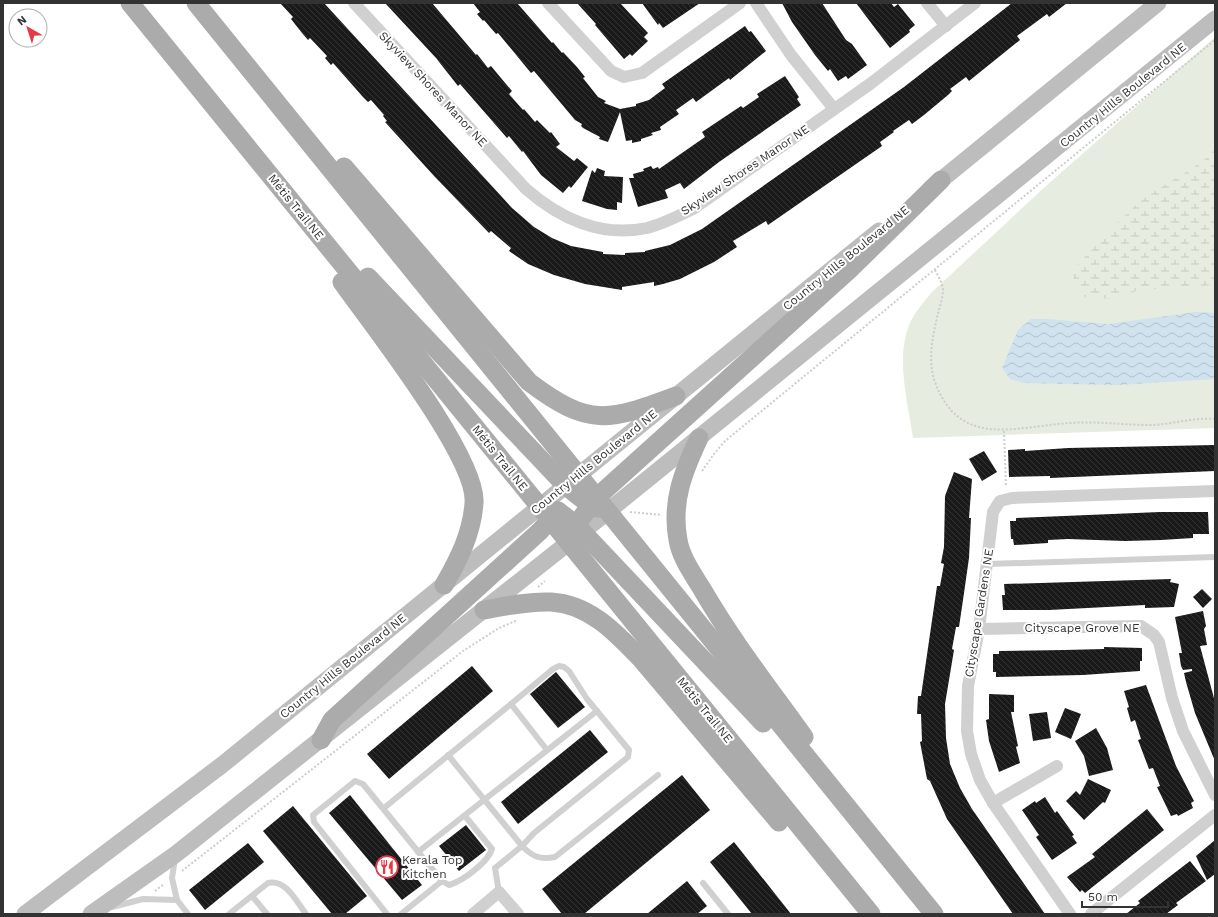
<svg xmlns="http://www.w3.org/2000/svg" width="1218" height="917" font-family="'Work Sans',sans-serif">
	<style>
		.green { fill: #e6ecdf }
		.wetland { fill: url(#wetland-marsh) }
		.water { fill: url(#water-waves) }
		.building { fill: url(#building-back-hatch) }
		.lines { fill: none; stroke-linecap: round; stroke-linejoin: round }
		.path { stroke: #cdcdcd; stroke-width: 2; stroke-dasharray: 2 2; stroke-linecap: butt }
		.service { stroke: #d0d0d0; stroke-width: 6 }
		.minor { stroke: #d0d0d0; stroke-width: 12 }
		.secondary { stroke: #bdbdbd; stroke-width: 17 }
		.primary { stroke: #ababab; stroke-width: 19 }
		.labels { text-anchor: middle; stroke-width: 4; stroke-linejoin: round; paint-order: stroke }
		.street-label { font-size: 12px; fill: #333; stroke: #fff }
		.poi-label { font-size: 12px; fill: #333; stroke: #fff; text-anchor: start }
	</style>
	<defs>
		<pattern id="wetland-marsh" width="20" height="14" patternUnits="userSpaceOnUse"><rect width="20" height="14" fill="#e6ecdf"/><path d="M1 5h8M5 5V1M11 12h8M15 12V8" fill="none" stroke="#c6cbc0"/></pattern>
		<pattern id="water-waves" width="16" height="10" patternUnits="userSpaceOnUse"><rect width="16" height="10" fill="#cfe2ee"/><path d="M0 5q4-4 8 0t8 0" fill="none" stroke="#b2c2cd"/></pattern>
		<pattern id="building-back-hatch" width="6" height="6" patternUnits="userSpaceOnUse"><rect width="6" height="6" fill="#1a1a1a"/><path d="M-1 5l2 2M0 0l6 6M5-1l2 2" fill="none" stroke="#333"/></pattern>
	</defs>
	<rect width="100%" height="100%" fill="#fff"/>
	<path class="green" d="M1215,37V428L913,438C908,403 895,357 910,323C915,312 923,303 931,293L1047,185Z"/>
	<path class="wetland" d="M1215,149V285L1139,290L1115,299L1085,297L1074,287L1073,270C1095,246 1117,221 1142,200C1162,184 1200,168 1215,149Z"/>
	<polygon class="water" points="1196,312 1215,313 1215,379 1118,385 1024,383 1010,379 1002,368 1018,330 1031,319 1046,319 1108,324"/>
	<g class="building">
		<polygon points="280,3 324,3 512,208 534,227 552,238 571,246 603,252 603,254 625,255 625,253 645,252 645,251 670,245 702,229 904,87 1012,3 1067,3 1049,17 1047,14 1017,36 1020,40 969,81 966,77 950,89 952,91 948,95 924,115 912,124 909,120 893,131 894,132 880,142 882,146 768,225 766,221 733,241 737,247 714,262 680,279 663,284 654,286 654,282 622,287 622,290 585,284 554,275 528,264 509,251 511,248 491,231 489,233 435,177 385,122 387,121 383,116 384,115 371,100 368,102 363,97 333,63 331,65 325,58 327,56 310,38 308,40 302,33 291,19 293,17"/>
		<polygon points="385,3 432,3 476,55 477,54 488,68 491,66 506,84 512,91 509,94 523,110 524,109 535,122 537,120 550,133 551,132 560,144 556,147 574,161 577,158 588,167 571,188 569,186 563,193 541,175 523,151 522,152 509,136 507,138 460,84 458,86 436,58"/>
		<polygon points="473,3 517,3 552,43 553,42 562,53 563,52 577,67 585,77 583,78 598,97 606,101 604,103 620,109 636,106 636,104 649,100 665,88 662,84 745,26 749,32 751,31 766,51 730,80 729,78 696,102 693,98 676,110 679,114 660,127 661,130 651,133 653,135 641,139 641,141 632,143 632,140 626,141 620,112 608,142 599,139 600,137 583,128 581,126 582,124 575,120 534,71 531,73 498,33 496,34 484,20 483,21 477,14 480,12"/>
		<polygon points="577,3 620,3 648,33 644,37 648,41 632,56 630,54 624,59 595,25 596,24"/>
		<polygon points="642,3 700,3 663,28 659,23 658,25"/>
		<polygon points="782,3 822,3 846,40 852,44 867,65 848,79 846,76 838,81 830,69 828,71 815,55 792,22"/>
		<polygon points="856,3 891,3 894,7 898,4 915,25 909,30 910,32 890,48"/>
		<polygon points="785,76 799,97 797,99 801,105 719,162 684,189 680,183 665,190 668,198 638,207 629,178 634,178 633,174 644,171 643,169 651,166 653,169 658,167 659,169 705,137 702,132 741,106 743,108 759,97 757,94"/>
		<polygon points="597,168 605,171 604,176 623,177 622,203 617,202 617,210 607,209 582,201 592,170 595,173"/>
		<polygon points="1215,445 1215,471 1050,478 1050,476 1009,477 1008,450 1025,449 1025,451 1068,448"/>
		<polygon points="984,451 997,472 982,481 969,459"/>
		<polygon points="954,472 972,479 969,518 971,518 969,558 963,600 959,627 956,627 952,649 954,650 945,704 946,738 950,764 960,788 972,809 1045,914 1013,914 947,819 930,781 927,779 920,742 922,741 921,714 917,714 918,696 921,696 937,586 940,586 944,564 941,563 944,547 945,496"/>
		<polygon points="1160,512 1208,512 1209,534 1193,534 1193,538 1161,540 1125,541 1068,539 1048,540 1048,543 1014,545 1013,539 1011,539 1010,521 1016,521 1016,518"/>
		<polygon points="1171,579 1170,582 1179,584 1174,607 1145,608 1145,605 1049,610 1003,610 1002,595 1005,595 1004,584"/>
		<polygon points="1202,589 1212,599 1203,608 1193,597"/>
		<polygon points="1203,611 1206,626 1204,629 1207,645 1200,646 1215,702 1215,761 1195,713 1186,682 1184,673 1192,671 1192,669 1183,670 1181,666 1179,653 1182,653 1175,617"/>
		<polygon points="1104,647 1142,648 1142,661 1140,661 1140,671 1083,675 996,677 996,672 993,672 993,654 999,654 999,651 1064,650 1104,649"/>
		<polygon points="472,666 493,691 389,779 367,754"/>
		<polygon points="556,672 585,707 558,728 530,694"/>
		<polygon points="1146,685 1176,766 1194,801 1191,803 1193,808 1178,816 1177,814 1171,816 1157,787 1160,786 1153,768 1149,769 1138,740 1141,739 1135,720 1131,722 1127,708 1129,707 1124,691"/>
		<polygon points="989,694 1014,695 1014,712 1011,712 1018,746 1016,747 1020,763 999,772 989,741 986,720 989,719"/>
		<polygon points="1065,708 1081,714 1071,739 1055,732"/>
		<polygon points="1047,712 1051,738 1033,741 1029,714"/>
		<polygon points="1096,728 1107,748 1113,770 1089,776 1084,756 1075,741"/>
		<polygon points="590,730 608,752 518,824 501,802"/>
		<polygon points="682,775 710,810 584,914 562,914 542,889"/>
		<polygon points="1088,779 1111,790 1105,803 1103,802 1084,820 1066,801 1076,791 1080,795"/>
		<polygon points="350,795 422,885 402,900 329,813"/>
		<polygon points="1045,797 1055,813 1057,811 1074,835 1072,836 1077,843 1052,860 1036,837 1039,835 1022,810 1035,801 1036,803"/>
		<polygon points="293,806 367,896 345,914 332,914 263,831"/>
		<polygon points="1147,809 1164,830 1085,893 1082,890 1080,892 1067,877 1095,857 1092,854"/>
		<polygon points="466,825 486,850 459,871 439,846"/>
		<polygon points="1215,840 1215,874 1207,880 1196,856"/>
		<polygon points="734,842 791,914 752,914 710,862"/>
		<polygon points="248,843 264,862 205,910 189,890"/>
		<polygon points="1190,861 1206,881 1176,903 1178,905 1166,914 1126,914 1140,903 1138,901"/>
		<polygon points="687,881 707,906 697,914 647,914"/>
	</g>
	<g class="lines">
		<g class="path">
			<path d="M935,270C938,276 942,282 943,289C943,297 940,306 938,313C933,335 927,360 935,382C960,450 1016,426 1070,423C1097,421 1122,425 1149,425C1171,425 1192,417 1215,419"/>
			<polyline points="1004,431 1006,487"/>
			<polyline points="702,471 714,454 725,441 1215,40"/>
			<polyline points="630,512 662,515"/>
			<polyline points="538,587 545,581"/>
			<polyline points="182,871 463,651 499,628 518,620"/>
			<polyline points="155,891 164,884"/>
		</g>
		<g class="service">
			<polyline points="988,564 1215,557"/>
			<polyline points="448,755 522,846 534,833 628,757 629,750 587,699 569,671 564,667 559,666 553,669 511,704"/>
			<polyline points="384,808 511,704 547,750"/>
			<polyline points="418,852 597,711"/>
			<path d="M442,881L449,885C463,881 488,862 492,849L465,816"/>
			<polyline points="703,883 728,914"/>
			<path d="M499,892L495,868L522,846C533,857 540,860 555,857L658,775"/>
			<polyline points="252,896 267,914"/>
			<polyline points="177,900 188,914"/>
			<polyline points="112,907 143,899 177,900 172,878 175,859"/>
			<path d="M229,914L268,883C286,879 296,901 306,914"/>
			<polyline points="387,914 314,822 313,815 355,781 363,784 442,881 401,914"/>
		</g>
		<g class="minor">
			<path d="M354,3L526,189C559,218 601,238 647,228C663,224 678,216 693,209L870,84L975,3"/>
			<polyline points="548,3 611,71 624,77 642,73 740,3"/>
			<polyline points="756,3 791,55 834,109"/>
			<polyline points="927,3 946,26"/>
			<polyline points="979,629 1141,626 1154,635 1159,642 1172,698 1183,731 1215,795"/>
			<polyline points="993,803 1057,766"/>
			<polyline points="473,914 499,892 518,914"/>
			<polyline points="1070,914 993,803 980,780 971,754 967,731 968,686 979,629 993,512 1000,501 1012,498 1215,491"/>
			<polyline points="1091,914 1215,815"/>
		</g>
		<g class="secondary">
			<polyline points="930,189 1158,3"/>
			<polyline points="25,914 222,765 879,231"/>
			<polyline points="91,914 176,854 607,512 1215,19"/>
		</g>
		<g class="primary">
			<polyline points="130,3 871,914"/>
			<polyline points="196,3 934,914"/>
			<path d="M344,167L529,382C590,428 608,421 676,396"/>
			<polyline points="368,277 566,486 590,505 598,508"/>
			<path d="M342,282C371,323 478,458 474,503C472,533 459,559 444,585"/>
			<path d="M699,438C683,472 671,502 678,540C681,558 693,574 702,589C732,641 769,688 804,737"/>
			<polyline points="540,507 558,511 576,525 763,723"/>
			<polyline points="569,542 576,525 596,498 849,270 941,180"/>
			<path d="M484,610C506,606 529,601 551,602C590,604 617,634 642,660L779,822"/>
			<polyline points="321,740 332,720 540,531 558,511"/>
		</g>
	</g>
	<defs>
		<g id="restaurant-ring" transform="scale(1.15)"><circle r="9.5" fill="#fff" stroke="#e63946" stroke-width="1.5"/><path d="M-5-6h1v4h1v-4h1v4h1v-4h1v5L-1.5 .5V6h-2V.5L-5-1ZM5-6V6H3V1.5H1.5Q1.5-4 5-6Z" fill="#e63946"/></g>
	</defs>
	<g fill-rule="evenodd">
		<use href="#restaurant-ring" x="387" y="867"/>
	</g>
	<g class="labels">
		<g class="street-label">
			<text transform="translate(433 89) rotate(47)" y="4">Skyview Shores Manor NE</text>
			<text transform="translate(1123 95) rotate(-39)" y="4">Country Hills Boulevard NE</text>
			<text transform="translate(745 170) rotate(-34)" y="4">Skyview Shores Manor NE</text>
			<text transform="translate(296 207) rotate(51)" y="4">Métis Trail NE</text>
			<text transform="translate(846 258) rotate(-39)" y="4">Country Hills Boulevard NE</text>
			<text transform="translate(500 458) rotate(51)" y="4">Métis Trail NE</text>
			<text transform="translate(594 462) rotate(-39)" y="4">Country Hills Boulevard NE</text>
			<text transform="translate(979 613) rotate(-81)" y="4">Cityscape Gardens NE</text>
			<text x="1082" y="632">Cityscape Grove NE</text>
			<text transform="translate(343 666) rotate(-39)" y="4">Country Hills Boulevard NE</text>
			<text transform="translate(705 710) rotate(51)" y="4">Métis Trail NE</text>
		</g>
		<g class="poi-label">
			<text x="402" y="864">Kerala Top<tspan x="402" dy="14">Kitchen</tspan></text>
		</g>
	</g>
	<rect width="1218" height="917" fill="none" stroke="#333333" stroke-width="8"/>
	<g transform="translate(28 28) rotate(321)"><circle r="19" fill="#ffffff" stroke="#adadad"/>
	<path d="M0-3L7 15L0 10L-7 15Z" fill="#e63946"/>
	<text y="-6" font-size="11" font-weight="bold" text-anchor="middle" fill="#333333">N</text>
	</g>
	<path d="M1082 901v6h86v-6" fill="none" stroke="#333333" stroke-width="2"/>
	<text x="1088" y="901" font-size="12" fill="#333333" stroke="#ffffff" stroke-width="3" paint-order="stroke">50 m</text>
</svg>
